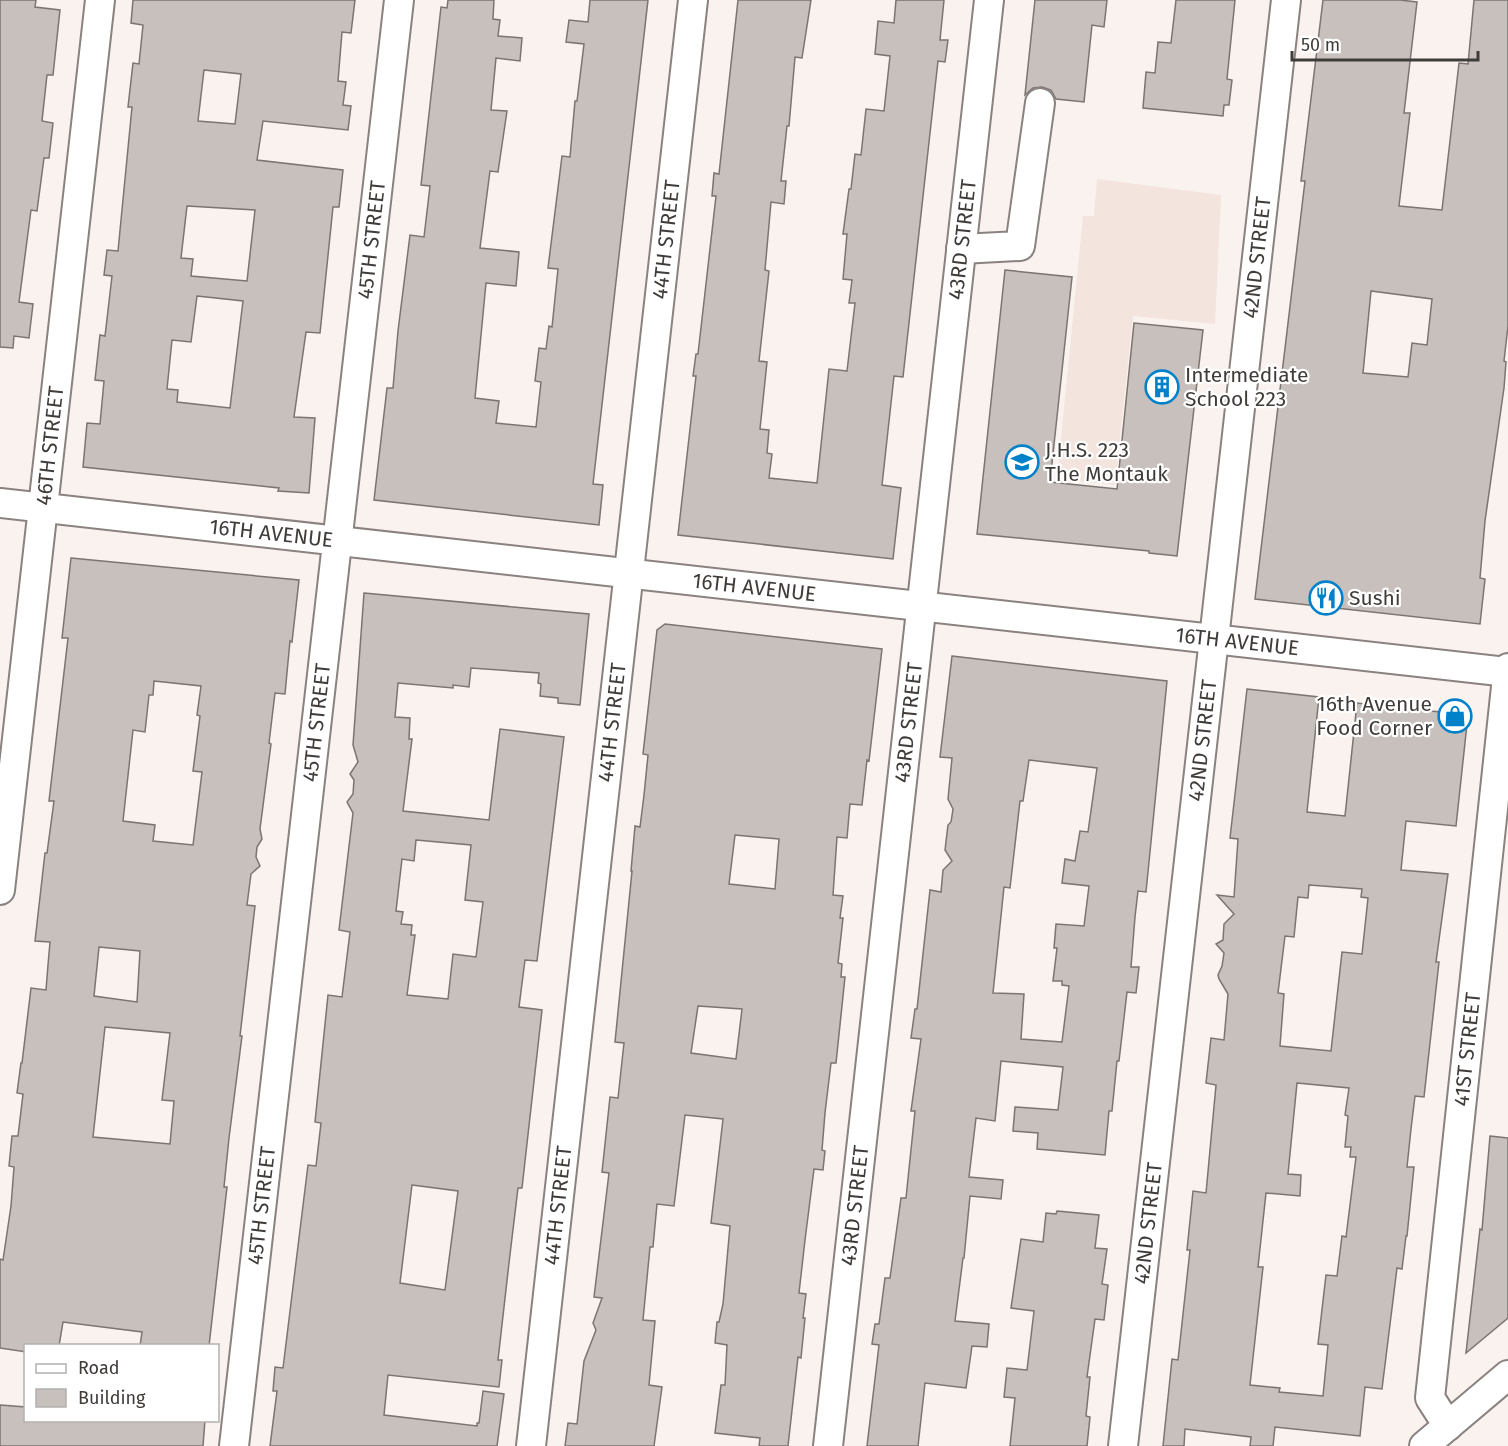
<svg xmlns="http://www.w3.org/2000/svg" width="1508" height="1446" font-family="'Fira Sans',sans-serif">
	<style>
		.built { fill: #f3e4de }
		.building { fill: #c7c0bd; stroke: #7b7471; stroke-width: 1.5; fill-rule: evenodd }
		.lines { fill: none; stroke-linecap: round; stroke-linejoin: round }
		.minor-casing { stroke: #89827f; stroke-width: 32 }
		.minor { stroke: #fff; stroke-width: 28 }
		.labels { text-anchor: middle; stroke-width: 4.5; stroke-linejoin: round; paint-order: stroke }
		.street-label { font-size: 21px; fill: #3f3c3a; stroke: #fff }
		.poi-label { font-size: 21px; fill: #3f3c3a; stroke: #fff; text-anchor: start }
	</style>
	<rect width="100%" height="100%" fill="#faf2ef"/>
	<polygon class="built" points="1097,179 1221,195 1215,324 1133,316 1115,485 1057,479 1083,216 1094,216"/>
	<g class="building">
		<polygon points="0,0 36,0 35,7 60,10 53,75 47,75 42,121 53,123 49,158 44,158 37,211 31,210 19,302 33,304 29,338 14,336 13,348 0,347"/>
		<path d="M133,0H355L351,33L342,32L338,81L346,82L343,105L351,106L348,130L263,121L257,160L343,170L339,207H333L320,333L306,332L294,417L315,418L309,493L278,491L279,488L83,467L87,423L100,424L104,381L95,380L100,335L105,336L112,276L104,275L107,250L118,251L132,107H128L133,63L139,64L143,25L131,23ZM204,70L241,74L235,124L198,121ZM187,206L255,210L247,281L191,276L193,259L181,258ZM197,296L243,301L230,408L177,402L178,390L167,389L172,340L191,342Z"/>
		<polygon points="448,0 494,0 493,19 500,20 498,36 522,38 520,61 496,58 491,110 507,111 498,172 490,171 480,248 519,252 516,286 486,283 475,398 499,401 496,423 536,427 541,382 535,381 539,348 546,349 549,326 552,327 558,269 548,268 562,156 570,157 575,101 577,101 584,44 566,42 569,20 588,22 590,0 648,0 593,484 603,485 599,525 374,500 387,388 393,388 398,331 410,235 424,237 430,186 421,185 441,7 447,8"/>
		<polygon points="738,0 811,0 802,58 795,57 789,126 787,126 781,181 786,181 784,204 771,202 765,270 769,271 759,361 767,362 760,429 769,430 767,453 772,454 769,478 817,483 829,369 847,371 855,303 849,303 852,280 843,279 847,234 843,234 849,189 851,189 855,154 861,155 866,109 884,111 890,56 875,54 878,21 894,23 896,0 944,0 940,40 948,40 945,62 938,61 903,377 894,376 882,485 901,488 893,559 678,535 696,376 693,376 696,354 698,354 716,196 712,196 714,173 719,174"/>
		<polygon points="1035,0 1107,0 1104,27 1092,25 1084,102 1056,99 1051,90 1042,87 1033,88 1025,95"/>
		<polygon points="1176,0 1235,0 1227,79 1232,80 1229,105 1224,105 1223,116 1143,108 1146,72 1155,73 1158,42 1171,43"/>
		<path d="M1323,0H1400L1417,2L1404,113H1410L1399,206L1442,210L1459,63L1468,64L1474,0H1508V326L1504,361L1506,362L1504,388L1485,521L1480,578L1485,579L1480,624L1255,599L1305,181H1301ZM1371,291L1432,299L1427,345L1412,343L1408,377L1363,373Z"/>
		<polygon points="1005,270 1072,277 1050,482 1117,489 1134,323 1203,330 1177,556 1149,553 1149,551 977,534"/>
		<path d="M71,558L299,580L292,642L290,641L285,694L275,693L269,743L271,744L260,829L262,839L257,847L256,857L260,866L251,874L247,905L255,906L240,1036H242L229,1138L224,1187H227L209,1346H140L142,1332L63,1322L59,1346H26V1352L0,1348V1259L3,1260L11,1206L14,1167L9,1166L12,1136H18L23,1094L17,1093L21,1063H22L31,988L46,990L48,965L50,942L35,941L45,853H47L54,801H49L68,638H62ZM154,681L201,686L197,715L200,716L193,771L202,772L193,845L153,841L155,825L123,821L133,730L145,732L149,695H153ZM99,947L140,951L137,1002L94,996ZM105,1027L170,1033L162,1100L174,1101L170,1144L93,1137Z"/>
		<path d="M364,593L589,614L580,705L558,703V698L540,696L541,684L538,683L539,673L471,668L469,687L453,685V688L398,683L395,717L410,718L409,739H412L403,811L489,820L500,729L564,737L537,961L525,960L519,1007L542,1010L522,1188H518L509,1263L498,1360H502L499,1387L388,1375L384,1415L477,1426V1423H479L483,1391L504,1394L497,1446H270L277,1391H273L275,1367L283,1368L308,1165L316,1166L321,1123L315,1122L328,995L342,997L350,932L339,930L353,813L347,802L353,794L354,780L350,774L358,762L353,745ZM416,840L471,845L465,900L483,902L476,957L453,954L448,999L407,995L415,935H411L412,925L401,924L403,912L396,911L402,859L414,861ZM412,1185L458,1191L445,1290L400,1283Z"/>
		<path d="M665,624L882,649L869,761L867,760L862,805L850,804L847,838L837,837L833,895L843,896L840,918H843L838,963L842,964L841,977H845L836,1063H831L825,1113L822,1150L825,1151L823,1170L814,1169L805,1240L799,1293L806,1294L803,1318H805L801,1358L798,1357L788,1446H759L760,1438L715,1433L721,1385H725L727,1345L715,1343L717,1322H719L723,1304L730,1226L711,1223L723,1119L685,1115L674,1206L657,1204L653,1247H650L643,1320L655,1321L649,1385L662,1387L654,1446H565L568,1423L577,1424L584,1361L596,1330L593,1323L602,1298L594,1297L609,1173L602,1172L610,1097L618,1098L624,1043L615,1042L632,871H631L635,826L640,827L644,795L648,755L643,754L657,630ZM735,835L779,839L775,889L729,884ZM698,1006L742,1009L736,1059L691,1053Z"/>
		<path d="M952,656L1167,681L1146,892L1138,891L1135,917L1131,967H1139L1136,993L1127,992L1119,1061H1117L1112,1111H1109L1105,1155L1037,1149L1038,1133L1013,1131L1015,1107L1058,1110L1063,1067L1001,1061L995,1121L976,1118L969,1177L1003,1180L1001,1199L970,1196L964,1258H963L955,1321L989,1324L987,1347L972,1346L966,1388L925,1383L918,1446H867L879,1345L872,1344L875,1324H879L885,1278H890L901,1198H906L915,1111H911L921,1039L911,1038L915,1009H917L930,890L941,892L943,870L952,861L945,850L948,825L951,822L953,809L948,799L952,758L940,757ZM1029,760L1097,768L1088,832L1080,831L1075,861L1065,859L1062,883L1089,886L1084,926L1056,924L1054,948H1057L1053,981H1062V985L1069,986L1062,1042L1021,1039L1024,994L993,993L1004,887L1010,888L1020,801H1023Z"/>
		<path d="M1247,689L1319,697L1307,812L1345,816L1357,703L1468,715L1456,826L1406,821L1401,870L1448,874L1436,962H1439L1424,1097L1415,1096L1411,1129L1407,1167H1414L1407,1236H1406L1402,1269L1397,1268L1382,1389L1365,1387L1360,1436L1275,1427L1273,1446H1250L1251,1437L1185,1429L1184,1446H1163L1172,1359L1178,1360L1190,1250H1187L1193,1191L1206,1193L1216,1085L1206,1083L1211,1038L1224,1040L1228,994L1219,979L1218,975L1222,966L1224,953L1216,944L1223,940L1224,924L1234,914L1217,895L1234,897L1238,839L1230,838ZM1309,885L1362,889L1361,897L1368,898L1362,954L1342,952L1331,1051L1280,1046L1284,994L1278,993L1285,936L1294,937L1298,897L1308,898ZM1297,1083L1349,1088L1345,1115L1348,1116L1345,1147H1351L1350,1157H1356L1346,1237L1342,1236L1337,1276L1326,1275L1318,1344L1328,1345L1323,1396L1279,1392L1280,1388L1250,1385L1263,1267H1258L1266,1193L1300,1196L1301,1175L1288,1174Z"/>
		<polygon points="1490,1136 1508,1138 1508,1318 1466,1353 1480,1229 1482,1230"/>
		<polygon points="1057,1211 1099,1215 1095,1248 1107,1249 1102,1284 1108,1285 1104,1320 1095,1319 1087,1377 1090,1377 1086,1416 1090,1417 1087,1446 1010,1446 1015,1398 1004,1397 1007,1368 1027,1370 1034,1311 1011,1308 1021,1239 1043,1242 1046,1213 1056,1214"/>
		<polygon points="0,1405 26,1407 26,1420 205,1420 203,1446 0,1446"/>
	</g>
	<g class="lines">
		<g class="minor-casing">
			<g id="minor">
				<polyline points="961,249 1020,246 1040,103"/>
				<path id="s1" d="M0,503L1508,672"/>
				<path id="s2" d="M0,890L100,0"/>
				<path id="s3" d="M1448,1426L1430,1398L1508,668"/>
				<path id="s4" d="M234,1446L399,0"/>
				<path id="s5" d="M531,1446L693,0"/>
				<path id="s6" d="M828,1446L989,0"/>
				<path id="s7" d="M1123,1446L1286,0"/>
				<polyline points="1424,1446 1508,1375"/>
			</g>
		</g>
		<use href="#minor" class="minor"/>
	</g>
	<defs>
		<g id="building-ring" transform="scale(1.725)"><circle r="9.5" fill="#fff" stroke="#0081c9" stroke-width="1.5"/><path d="M-4-6H4V6H1V3H-1V6H-4ZM-2.5-4.3h1.7v1.8h-1.7ZM.8-4.3h1.7v1.8H.8ZM-2.5-1h1.7V.8h-1.7ZM.8-1h1.7V.8H.8Z" fill="#0081c9"/></g>
		<g id="school-ring" transform="scale(1.725)"><circle r="9.5" fill="#fff" stroke="#0081c9" stroke-width="1.5"/><path d="M0-5L7-2L0 1L-7-2ZM-4 1L0 2.5L4 1V4Q0 6-4 4Z" fill="#0081c9"/></g>
		<g id="restaurant-ring" transform="scale(1.725)"><circle r="9.5" fill="#fff" stroke="#0081c9" stroke-width="1.5"/><path d="M-5-6h1v4h1v-4h1v4h1v-4h1v5L-1.5 .5V6h-2V.5L-5-1ZM5-6V6H3V1.5H1.5Q1.5-4 5-6Z" fill="#0081c9"/></g>
		<g id="shop-ring" transform="scale(1.725)"><circle r="9.5" fill="#fff" stroke="#0081c9" stroke-width="1.5"/><path d="M-5-2.5h2.3a2.7 3.5 0 0 1 5.4 0H5L5.5 6h-11ZM-1.5-2.5h3a1.5 2.3 0 0 0-3 0Z" fill="#0081c9"/></g>
	</defs>
	<g fill-rule="evenodd">
		<use href="#building-ring" x="1162" y="387"/>
		<use href="#school-ring" x="1022" y="462"/>
		<use href="#restaurant-ring" x="1326" y="598"/>
		<use href="#shop-ring" x="1455" y="716"/>
	</g>
	<g class="labels">
		<g class="street-label">
			<text dy="7" stroke="none"><textPath href="#s4" startOffset="1214">45TH STREET</textPath></text>
			<text dy="7" stroke="none"><textPath href="#s5" startOffset="1214">44TH STREET</textPath></text>
			<text dy="7" stroke="none"><textPath href="#s6" startOffset="1214">43RD STREET</textPath></text>
			<text dy="7" stroke="none"><textPath href="#s7" startOffset="1196">42ND STREET</textPath></text>
			<text dy="7" stroke="none"><textPath href="#s2" startOffset="447">46TH STREET</textPath></text>
			<text dy="7" stroke="none"><textPath href="#s1" startOffset="273">16TH AVENUE</textPath></text>
			<text dy="7" stroke="none"><textPath href="#s1" startOffset="759">16TH AVENUE</textPath></text>
			<text dy="7" stroke="none"><textPath href="#s1" startOffset="1245">16TH AVENUE</textPath></text>
			<text dy="7" stroke="none"><textPath href="#s4" startOffset="728">45TH STREET</textPath></text>
			<text dy="7" stroke="none"><textPath href="#s5" startOffset="728">44TH STREET</textPath></text>
			<text dy="7" stroke="none"><textPath href="#s6" startOffset="728">43RD STREET</textPath></text>
			<text dy="7" stroke="none"><textPath href="#s7" startOffset="710">42ND STREET</textPath></text>
			<text dy="7" stroke="none"><textPath href="#s3" startOffset="384">41ST STREET</textPath></text>
			<text dy="7" stroke="none"><textPath href="#s4" startOffset="242">45TH STREET</textPath></text>
			<text dy="7" stroke="none"><textPath href="#s5" startOffset="242">44TH STREET</textPath></text>
			<text dy="7" stroke="none"><textPath href="#s6" startOffset="242">43RD STREET</textPath></text>
			<text dy="7" stroke="none"><textPath href="#s7" startOffset="224">42ND STREET</textPath></text>
		</g>
		<g class="poi-label">
			<text x="1185" y="382">Intermediate<tspan x="1185" dy="24">School 223</tspan></text>
			<text x="1045" y="457">J.H.S. 223<tspan x="1045" dy="24">The Montauk</tspan></text>
			<text x="1349" y="605">Sushi</text>
			<text x="1432" y="711" text-anchor="end">16th Avenue<tspan x="1432" dy="24">Food Corner</tspan></text>
		</g>
	</g>
	<rect x="24" y="1344" width="195" height="78" fill="#ffffff" stroke="#b2b1b0" stroke-width="1.5"/>
	<rect x="36" y="1364" width="30" height="9" fill="#ffffff" stroke="#b2b1b0" stroke-width="1.5"/>
	<text x="78" y="1374" font-size="18" fill="#3f3c3a">Road</text>
	<rect x="36" y="1389" width="30" height="18" fill="#c7c0bd" stroke="#b2b1b0" stroke-width="1.5"/>
	<text x="78" y="1404" font-size="18" fill="#3f3c3a">Building</text>
	<path d="M1292 51v9h186v-9" fill="none" stroke="#3f3c3a" stroke-width="3"/>
	<text x="1301" y="51" font-size="18" fill="#3f3c3a" stroke="#ffffff" stroke-width="4.5" paint-order="stroke">50 m</text>
</svg>
